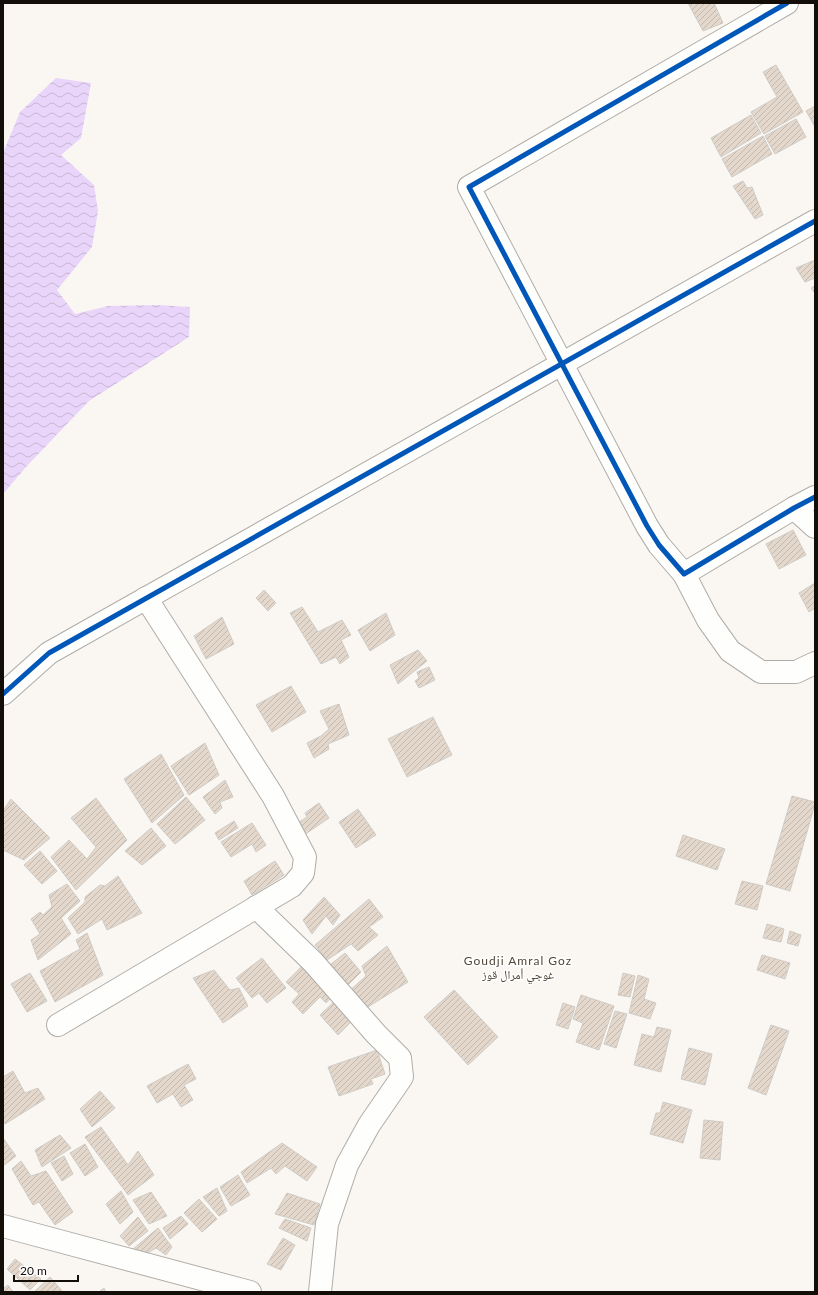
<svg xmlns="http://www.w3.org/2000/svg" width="818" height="1295" font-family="Lato,'Noto Naskh Arabic',sans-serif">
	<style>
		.water { fill: url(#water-waves) }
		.building { fill: url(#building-hatch); stroke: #cfcbc6 }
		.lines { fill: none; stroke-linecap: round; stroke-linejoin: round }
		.street-casing { stroke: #b0aca7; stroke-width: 24 }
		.secondary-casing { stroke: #b0aca7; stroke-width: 24 }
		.street { stroke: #fefefd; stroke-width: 22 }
		.secondary { stroke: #fefefd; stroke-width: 22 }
		.cycleway-casing { stroke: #fff; stroke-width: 8 }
		.cycleway { stroke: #0057b8; stroke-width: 5 }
		.labels { text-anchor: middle; stroke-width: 3; stroke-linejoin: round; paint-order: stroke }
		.neighbourhood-label { font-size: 12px; letter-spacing: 1px; fill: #504536; stroke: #fff }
	</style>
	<defs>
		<pattern id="water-waves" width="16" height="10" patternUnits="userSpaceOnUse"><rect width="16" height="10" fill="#e9d5f9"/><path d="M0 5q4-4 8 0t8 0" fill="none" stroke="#c7b6d4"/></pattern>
		<pattern id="building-hatch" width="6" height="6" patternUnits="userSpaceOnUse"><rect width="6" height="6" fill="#e3d8cb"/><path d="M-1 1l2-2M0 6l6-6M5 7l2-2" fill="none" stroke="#c2b8ad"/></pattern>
	</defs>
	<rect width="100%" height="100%" fill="#faf7f3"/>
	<polygon class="water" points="56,78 91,83 81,138 61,155 94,185 98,211 92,247 57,290 75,314 108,306 157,305 190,307 189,337 89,401 26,467 3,494 3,153 20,112"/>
	<g class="building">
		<polygon points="688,3 714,3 723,23 703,31"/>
		<polygon points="776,65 803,112 764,134 751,112 777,97 763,72"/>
		<polygon points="815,106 815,127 806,111"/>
		<polygon points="751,115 761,133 721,157 711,138"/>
		<polygon points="796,119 806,137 775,154 765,136"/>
		<polygon points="763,136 772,154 732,177 722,159"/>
		<polygon points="743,181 747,188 752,187 763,215 755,219 733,186"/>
		<polygon points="815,260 815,278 805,282 796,268"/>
		<polygon points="815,286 815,293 811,288"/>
		<polygon points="793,530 806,555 779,569 766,544"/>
		<polygon points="815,583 815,608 809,612 799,593"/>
		<polygon points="264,590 276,603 268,611 256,598"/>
		<polygon points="302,607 318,632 342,620 351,635 341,640 349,657 340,664 336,657 321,664 290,613"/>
		<polygon points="386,613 395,635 370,651 358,630"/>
		<polygon points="222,617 234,644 206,659 194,636"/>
		<polygon points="418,650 427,661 398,684 390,665"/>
		<polygon points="429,667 435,680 419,688 415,681 419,678 417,672"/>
		<polygon points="291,686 306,712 272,732 256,705"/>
		<polygon points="339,704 349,735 328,744 329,749 314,758 307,743 321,736 329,729 320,711"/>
		<polygon points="433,717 452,755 407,777 388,739"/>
		<polygon points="205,743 219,775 189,795 171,766"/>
		<polygon points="161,754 184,795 152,823 124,779"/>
		<polygon points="225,780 233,797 220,802 222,808 215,814 203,797"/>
		<polygon points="792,796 815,802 815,804 790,891 766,884"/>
		<polygon points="186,797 205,820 175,844 157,824"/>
		<polygon points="96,798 127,840 76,890 51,857 69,840 87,859 96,847 71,818"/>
		<polygon points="11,799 50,838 24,860 3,850 3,811"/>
		<polygon points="319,803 329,818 304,835 296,824 307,817 305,813"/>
		<polygon points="358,809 376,835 356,848 339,822"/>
		<polygon points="234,821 238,828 219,840 215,833"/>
		<polygon points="252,823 266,845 256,852 252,844 231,857 221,842"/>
		<polygon points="151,828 166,846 142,865 125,851"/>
		<polygon points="683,835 725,849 717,870 676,856"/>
		<polygon points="40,851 57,871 42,884 24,865"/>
		<polygon points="275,861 284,875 252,895 244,881"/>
		<polygon points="118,876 142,913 107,930 102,919 78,934 68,918 85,902 85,897 100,885 105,886"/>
		<polygon points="742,881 763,886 757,910 735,904"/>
		<polygon points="67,884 80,901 61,918 71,934 38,960 31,940 40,934 31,919 40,912 43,915 52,907 49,895"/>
		<polygon points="324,897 340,915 333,925 326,916 312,934 303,920"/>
		<polygon points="369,899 383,917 369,927 378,935 358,951 351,944 327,960 315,945"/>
		<polygon points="767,924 784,929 781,942 763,938"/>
		<polygon points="790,931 801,935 798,946 787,943"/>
		<polygon points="87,933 103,975 55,1002 40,971 80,949 76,940"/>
		<polygon points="387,946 408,982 363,1010 348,992 366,976 362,966"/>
		<polygon points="345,953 361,972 343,990 325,969"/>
		<polygon points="762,955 790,963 785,979 757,970"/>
		<polygon points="262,958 286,988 267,1003 259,993 252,998 236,978"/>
		<polygon points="304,964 335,994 326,1003 320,997 303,1014 292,1002 299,994 286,982"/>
		<polygon points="214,970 230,990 239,988 248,1006 223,1023 193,978"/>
		<polygon points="30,973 47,1001 27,1012 11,984"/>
		<polygon points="623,973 635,976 630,997 618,995"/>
		<polygon points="638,975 649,979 644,999 656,1003 650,1019 629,1013"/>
		<polygon points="454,990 498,1037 468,1065 424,1017"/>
		<polygon points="581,995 614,1006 599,1050 576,1042 583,1023 573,1019"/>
		<polygon points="339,997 357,1016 338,1035 320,1015"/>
		<polygon points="563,1003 575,1007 568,1029 556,1025"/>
		<polygon points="615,1011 627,1014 616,1048 604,1044"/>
		<polygon points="771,1025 789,1031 766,1095 748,1088"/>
		<polygon points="657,1027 671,1030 661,1072 634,1065 642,1034 654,1037"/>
		<polygon points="689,1048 712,1054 705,1085 681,1079"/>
		<polygon points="377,1050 385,1074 371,1079 373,1084 339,1096 328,1067"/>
		<polygon points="188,1064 196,1079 184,1085 193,1100 181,1107 173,1094 157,1103 147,1086"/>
		<polygon points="13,1071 25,1093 38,1088 45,1099 5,1124 3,1121 3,1077"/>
		<polygon points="100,1091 115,1108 92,1127 80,1109"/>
		<polygon points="663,1102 692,1110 683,1143 650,1134 656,1113 660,1113"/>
		<polygon points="704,1120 723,1122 720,1160 700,1158"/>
		<polygon points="101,1127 128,1165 138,1151 154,1175 128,1195 85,1137"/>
		<polygon points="60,1135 71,1148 42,1167 35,1150"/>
		<polygon points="3,1138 16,1156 3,1166"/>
		<polygon points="282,1143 317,1167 307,1181 285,1166 276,1174 271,1168 247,1183 241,1172"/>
		<polygon points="85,1144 98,1167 85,1176 70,1153"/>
		<polygon points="64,1156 73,1174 62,1181 51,1163"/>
		<polygon points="21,1161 31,1176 46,1171 73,1212 55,1225 39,1202 33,1205 12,1169"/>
		<polygon points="238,1175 250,1195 231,1206 220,1187"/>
		<polygon points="217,1188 227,1211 219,1216 203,1197"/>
		<polygon points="121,1191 133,1212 120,1224 106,1204"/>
		<polygon points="151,1192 167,1216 149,1224 133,1200"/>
		<polygon points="287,1193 320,1204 314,1225 275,1214"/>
		<polygon points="199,1199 217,1219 202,1232 184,1213"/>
		<polygon points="181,1216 188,1224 170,1239 163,1228"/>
		<polygon points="138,1217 148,1231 129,1246 120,1236"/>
		<polygon points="285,1219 311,1228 307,1241 279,1228"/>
		<polygon points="158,1228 172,1247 166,1255 156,1248 141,1257 127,1254"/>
		<polygon points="283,1238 295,1245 281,1270 267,1264"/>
		<polygon points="15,1259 41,1279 30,1290 7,1269"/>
		<polygon points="50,1277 63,1292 34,1292"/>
		<polygon points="8,1285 13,1292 3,1292 3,1289"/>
		<polygon points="104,1288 106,1292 99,1292"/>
	</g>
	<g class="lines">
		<g class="street-casing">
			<g id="street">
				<polyline points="787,3 469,187 647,526 659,545 684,574 794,508 815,497"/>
				<polyline points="794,508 815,527"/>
				<polyline points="684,574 708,620 730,651 761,672 796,672 815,663"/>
				<polyline points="256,907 313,962 376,1034 400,1058 402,1077 369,1125 347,1165 327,1224 320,1292"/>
				<polyline points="58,1025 292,886 303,873 305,857 273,796 146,598"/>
				<polyline points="3,1226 250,1292"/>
			</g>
		</g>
		<g class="secondary-casing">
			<polyline id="secondary" points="3,694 49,653 815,221"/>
		</g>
		<use href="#street" class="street"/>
		<use href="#secondary" class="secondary"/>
		<g class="cycleway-casing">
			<g id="cycleway">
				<polyline points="787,3 469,187 647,526 659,545 684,574 794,508 815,497"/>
				<polyline points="3,694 49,653 815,221"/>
			</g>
		</g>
		<use href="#cycleway" class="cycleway"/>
	</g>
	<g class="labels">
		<g class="neighbourhood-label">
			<text x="518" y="965">Goudji Amral Goz<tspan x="518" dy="14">غوجي أمرال قوز</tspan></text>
		</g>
	</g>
	<rect width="818" height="1295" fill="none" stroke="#130e08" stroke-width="8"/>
	<path d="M14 1275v6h64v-6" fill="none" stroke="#130e08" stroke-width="2"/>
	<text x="20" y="1275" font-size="12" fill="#130e08" stroke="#ffffff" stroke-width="3" paint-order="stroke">20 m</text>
</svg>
